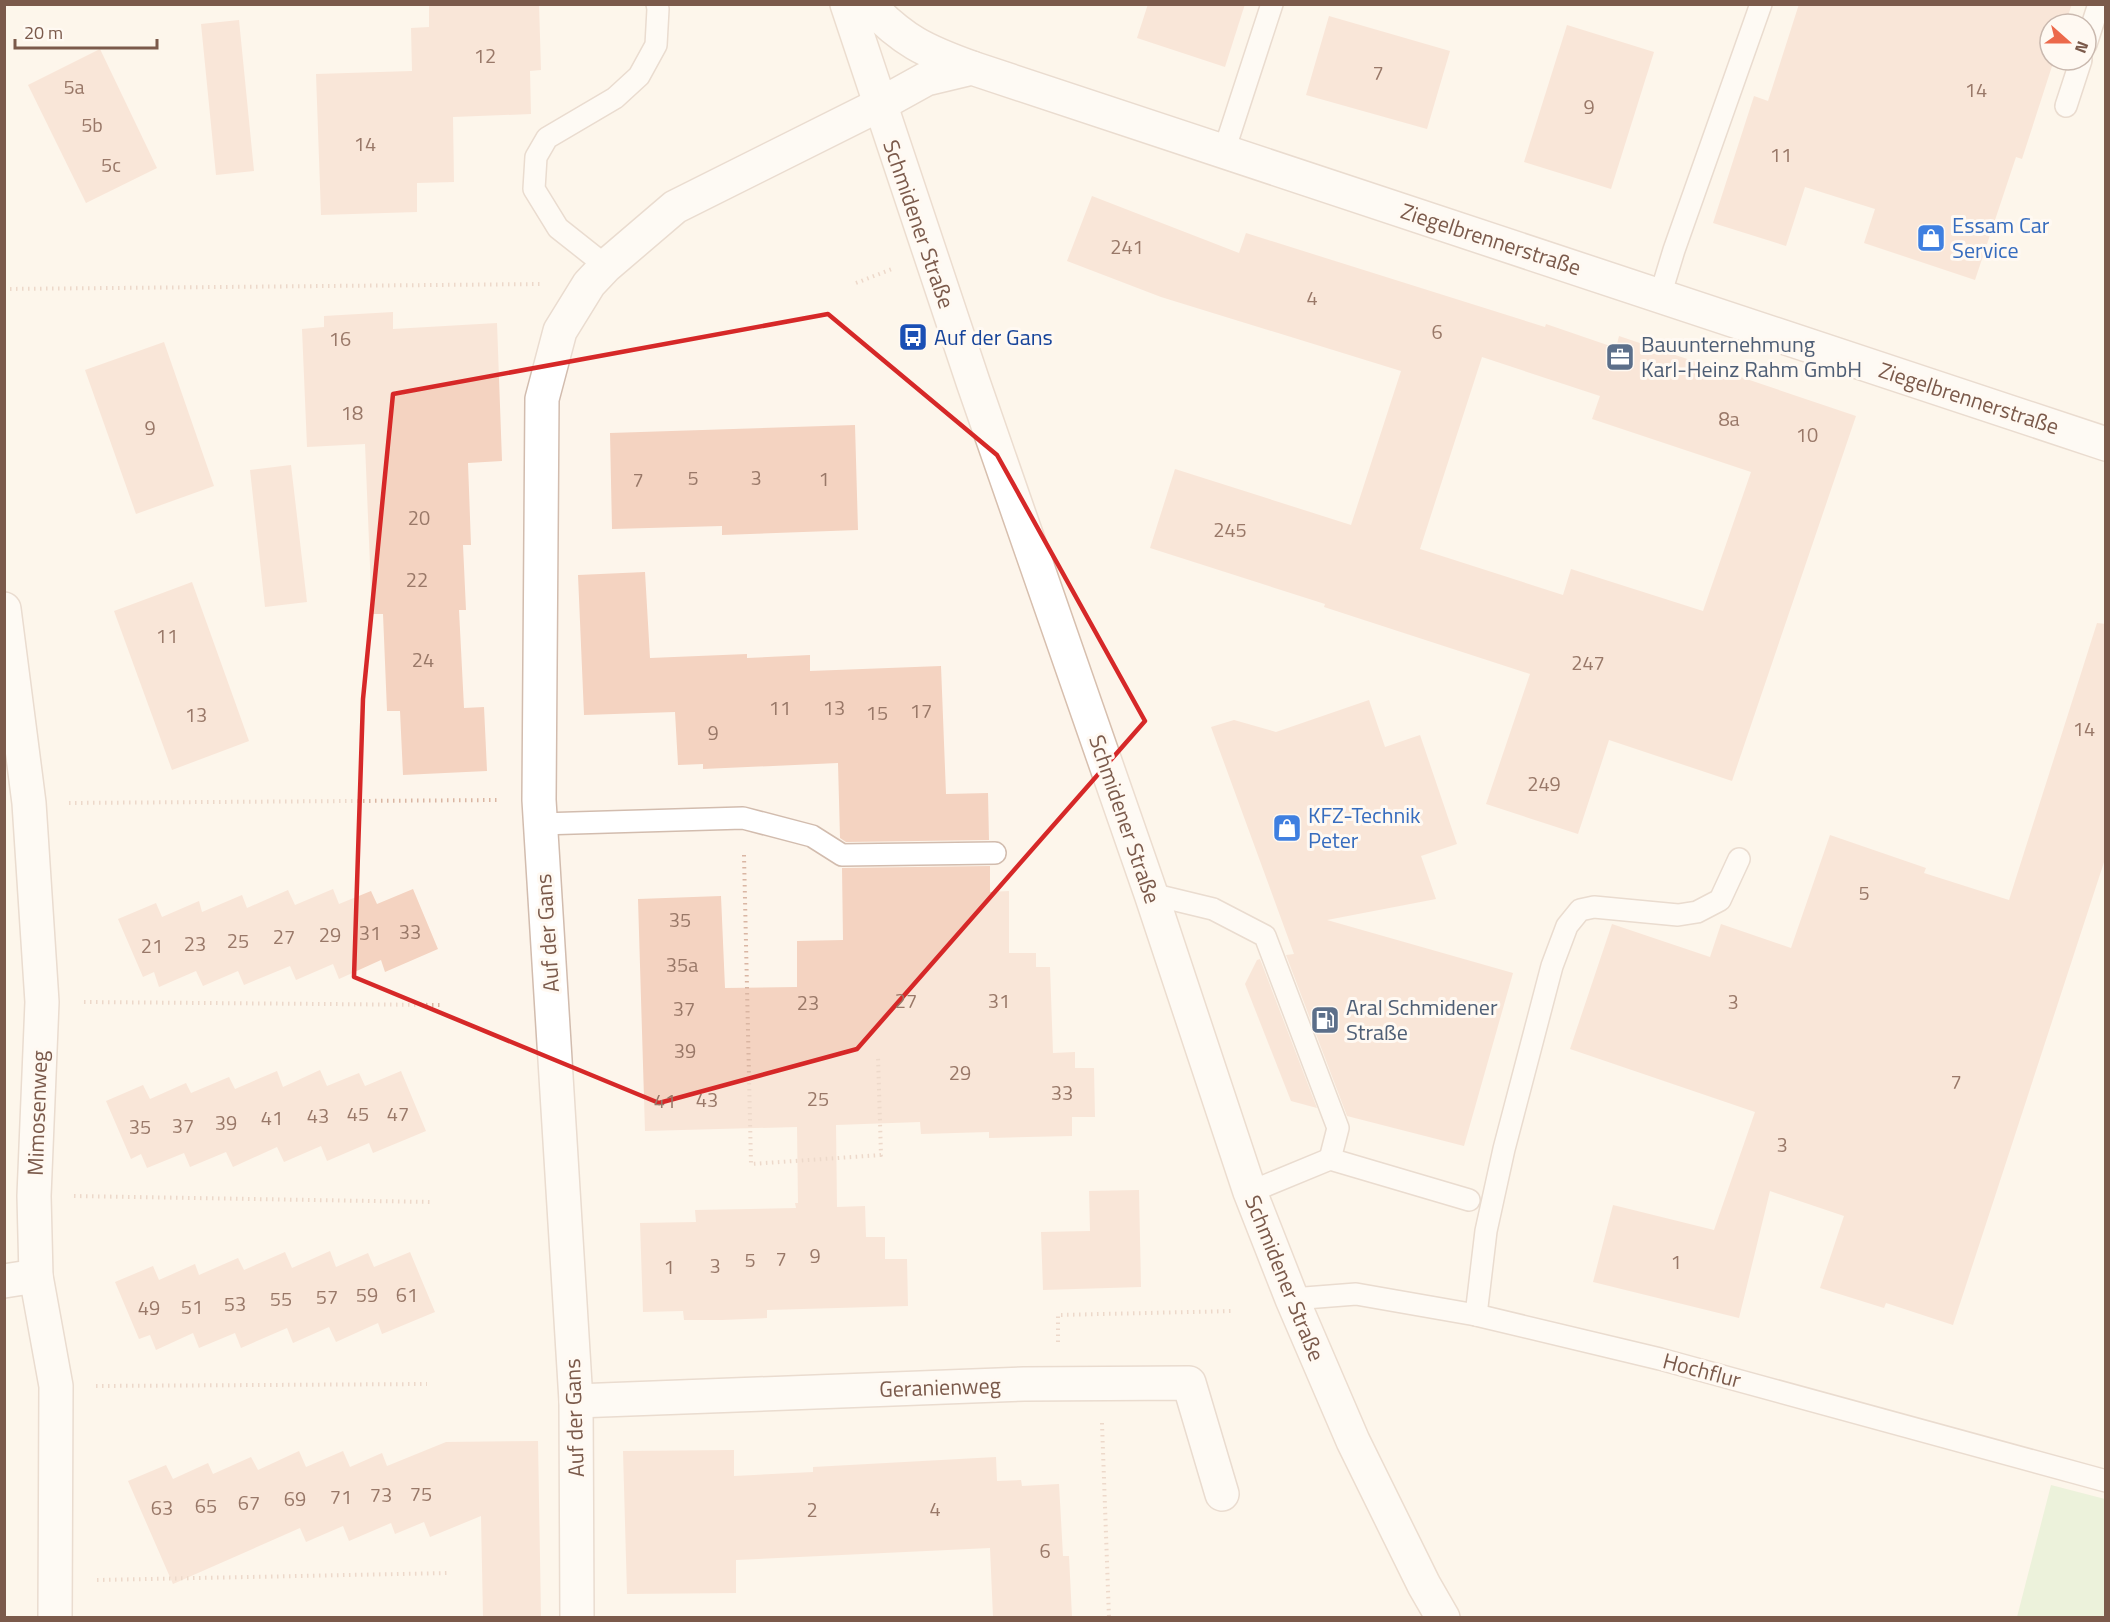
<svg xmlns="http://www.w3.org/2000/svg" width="2110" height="1622" font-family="'Titillium Web',sans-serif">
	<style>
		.green { fill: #d8edc7 }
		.building { fill: #f4d3c1; fill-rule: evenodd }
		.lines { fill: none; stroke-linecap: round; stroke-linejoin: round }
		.service-casing { stroke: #d2bcae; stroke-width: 24 }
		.minor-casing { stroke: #d2bcae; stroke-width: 36 }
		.secondary-casing { stroke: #d7bfae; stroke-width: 36 }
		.path { stroke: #dab6a3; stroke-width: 4; stroke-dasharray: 1.5 4.5; stroke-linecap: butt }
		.service { stroke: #fff; stroke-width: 21 }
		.minor { stroke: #fff; stroke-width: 33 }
		.secondary { stroke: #fff; stroke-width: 33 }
		.marked { fill: none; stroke: #d62828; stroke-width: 4.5; stroke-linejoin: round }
		.labels { text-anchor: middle; stroke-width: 6; stroke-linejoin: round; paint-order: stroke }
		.number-label { font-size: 20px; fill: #997868 }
		.street-label { font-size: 22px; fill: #7b5a4b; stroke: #fff9f2 }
		.shop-label { font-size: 22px; fill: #366cbe; stroke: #fff9f2; text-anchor: start }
		.transit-label { font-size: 22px; fill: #164399; stroke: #fff9f2; text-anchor: start }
		.service-label { font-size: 22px; fill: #4e5e75; stroke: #fff9f2; text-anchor: start }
	</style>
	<rect width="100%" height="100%" fill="#fdf5eb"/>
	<polygon class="green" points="2051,1485 2105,1499 2105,1617 2017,1617"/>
	<g class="building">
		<polygon points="429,4 539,4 541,70 530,71 531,114 453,117 454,182 417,183 417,212 321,215 316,74 412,71 411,28 429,27"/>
		<polygon points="1148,4 1245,4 1225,67 1137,38"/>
		<polygon points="1799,4 2072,4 2065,24 2050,24 2050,60 2054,60 2022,159 2016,157 1975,280 1864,243 1875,209 1805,187 1786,246 1713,223 1754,96 1768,101"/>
		<polygon points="1329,16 1450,51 1427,129 1306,95"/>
		<polygon points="239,20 254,171 216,175 201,24"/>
		<polygon points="1567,25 1654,52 1611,189 1524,162"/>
		<polygon points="100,49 157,168 86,203 28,85"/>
		<path d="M1092,196L1239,253L1246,233L1545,327L1546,324L1616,348L1619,336L1856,416L1732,781L1609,740L1578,834L1486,804L1530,674L1324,607L1325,604L1150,548L1175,469L1351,525L1401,371L1161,297L1067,261ZM1482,357L1600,396L1592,419L1751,472L1703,611L1571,569L1563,595L1420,549Z"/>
		<polygon points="393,312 393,329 497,323 502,461 468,463 471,545 463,545 466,610 459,610 464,708 484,707 487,771 403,775 400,711 387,711 383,614 372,614 365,444 307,447 302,329 324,327 324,316"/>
		<polygon points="164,342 214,486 136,514 85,370"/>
		<polygon points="855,425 858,530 722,535 722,526 612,529 610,433"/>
		<polygon points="291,465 307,602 265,607 250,470"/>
		<polygon points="645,572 650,658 747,654 747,658 810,655 810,671 941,666 946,794 988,793 989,840 846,842 840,838 838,763 703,769 703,764 678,765 675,712 584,715 578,575"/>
		<polygon points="192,582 249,741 172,770 114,611"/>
		<polygon points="2097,623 2106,624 2106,856 1953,1325 1886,1303 1884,1308 1820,1288 1844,1216 1770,1191 1739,1318 1593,1282 1613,1205 1714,1230 1755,1112 1570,1049 1612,924 1710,957 1721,924 1791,948 1830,835 1926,868 1924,873 2009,900"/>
		<polygon points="1369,700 1385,747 1420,735 1457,844 1421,856 1436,899 1327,920 1513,973 1464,1146 1347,1116 1286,955 1294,954 1211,727 1234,720 1276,732"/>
		<polygon points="990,866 990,892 1009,891 1009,953 1036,953 1036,967 1050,967 1053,1053 1075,1052 1075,1068 1094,1068 1095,1117 1072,1117 1072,1136 989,1138 989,1132 921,1134 920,1122 836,1125 837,1207 865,1206 866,1237 885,1237 885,1259 907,1259 908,1306 767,1310 767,1318 722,1320 684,1320 683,1311 643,1312 640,1223 696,1222 695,1210 796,1208 795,1203 798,1203 797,1127 645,1131 638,899 721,896 725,988 797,987 797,941 843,940 842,868"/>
		<polygon points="333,889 339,904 371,891 377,904 413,889 438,949 385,972 381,960 339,979 333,964 296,980 290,966 244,985 238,971 203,986 196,971 159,987 154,972 143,977 118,919 156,903 162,917 199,901 202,912 242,895 247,908 288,890 295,905"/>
		<polygon points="1260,959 1317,1108 1291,1101 1245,984 1257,960"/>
		<polygon points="320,1070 327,1086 359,1073 365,1086 401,1071 426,1131 373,1153 369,1143 327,1161 321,1146 284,1162 277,1147 233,1167 226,1152 190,1167 184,1153 147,1168 141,1154 131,1159 106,1101 143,1085 150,1099 186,1083 191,1093 229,1077 235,1089 277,1071 283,1087"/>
		<polygon points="1139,1190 1141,1287 1043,1290 1041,1232 1090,1231 1089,1191"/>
		<polygon points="330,1251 336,1267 368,1253 374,1267 410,1252 435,1312 382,1334 378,1323 336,1342 329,1327 293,1343 287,1328 241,1348 235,1333 199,1348 193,1333 156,1350 150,1335 139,1339 115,1282 153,1266 159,1280 195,1264 199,1275 238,1258 244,1270 285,1252 292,1268"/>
		<polygon points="538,1441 541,1617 483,1617 481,1516 430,1537 424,1522 395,1534 391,1523 349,1541 343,1526 306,1542 300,1528 173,1584 128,1481 166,1465 173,1479 208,1463 213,1474 251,1457 258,1470 299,1451 306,1467 343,1451 350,1467 382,1453 387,1466 446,1442"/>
		<polygon points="734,1450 734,1476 813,1472 813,1467 996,1457 997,1481 1021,1480 1022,1486 1059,1484 1063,1556 1069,1556 1072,1617 993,1617 990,1548 736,1560 736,1593 627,1594 623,1451"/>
	</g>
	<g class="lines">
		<g class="service-casing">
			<g id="service">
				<polyline points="2086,44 2099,4"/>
				<polyline points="2066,106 2081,60"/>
				<polyline points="1224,151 1272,4"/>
				<polyline points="606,266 558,228 534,189 536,157 547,138 615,98 639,76 656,45 658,9 657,4"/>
				<polyline points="1660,296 1674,250 1761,4"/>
				<polyline points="540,824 743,818 812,836 842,855 995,853"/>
				<polyline points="1151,894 1213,909 1265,936 1338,1128 1330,1159"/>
				<polyline points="1250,1192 1330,1159 1469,1200"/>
				<polyline points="1292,1299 1356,1294 1476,1315 1660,1359 2106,1481"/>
				<polyline points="1476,1315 1486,1231 1504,1149 1552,966 1567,926 1580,910 1594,907 1678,915 1697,912 1720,900 1739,859"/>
			</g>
		</g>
		<g class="minor-casing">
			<g id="minor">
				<path d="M868,4C903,41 925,51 972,68"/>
				<polyline points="4,609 29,803 42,1002 34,1196 36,1276 56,1386 55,1618"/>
				<polyline points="4,1281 36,1276"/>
				<polyline points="576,1401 1024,1384 1189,1383 1222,1494"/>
				<polyline points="577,1618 576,1401 539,800 542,399 560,331 589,284 606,266 675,207 879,105 926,79 972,68 2106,444"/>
			</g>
		</g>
		<g class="secondary-casing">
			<polyline id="secondary" points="847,4 973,382 1151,894 1250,1192 1292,1299 1353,1441 1424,1585 1443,1618"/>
		</g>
		<g class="path">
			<polyline points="856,283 892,269"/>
			<polyline points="4,289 541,284"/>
			<polyline points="69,803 499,800"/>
			<polyline points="744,855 751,1164 881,1155 878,1056"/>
			<polyline points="84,1002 442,1005"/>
			<polyline points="74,1196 431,1202"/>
			<polyline points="1058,1342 1058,1315 1234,1311"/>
			<polyline points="96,1386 427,1384"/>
			<polyline points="1102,1423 1109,1618"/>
			<polyline points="97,1580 449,1573"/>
		</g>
		<use href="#service" class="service"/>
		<use href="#minor" class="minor"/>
		<use href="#secondary" class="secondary"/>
	</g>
	<path d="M0 0H2110V1622H0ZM828,314L997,455L1145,721L857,1049L659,1103L354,977L363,699L393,394Z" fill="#fdf5eb" fill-opacity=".55" fill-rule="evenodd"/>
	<path class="marked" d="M828,314L997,455L1145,721L857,1049L659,1103L354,977L363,699L393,394Z"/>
	<defs>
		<g id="shop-square" transform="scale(1.5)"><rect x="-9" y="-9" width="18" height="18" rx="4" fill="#3f7fe0" stroke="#fff9f2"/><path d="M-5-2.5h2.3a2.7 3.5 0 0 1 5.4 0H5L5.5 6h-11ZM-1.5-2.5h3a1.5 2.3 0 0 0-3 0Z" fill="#fff"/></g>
		<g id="bus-square" transform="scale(1.5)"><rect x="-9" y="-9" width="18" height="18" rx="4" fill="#1a4fb4" stroke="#fff9f2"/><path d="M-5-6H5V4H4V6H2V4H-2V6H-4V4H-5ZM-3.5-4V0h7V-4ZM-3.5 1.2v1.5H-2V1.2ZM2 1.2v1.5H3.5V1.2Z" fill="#fff"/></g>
		<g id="office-square" transform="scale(1.5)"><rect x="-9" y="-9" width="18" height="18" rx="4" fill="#5c6f8a" stroke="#fff9f2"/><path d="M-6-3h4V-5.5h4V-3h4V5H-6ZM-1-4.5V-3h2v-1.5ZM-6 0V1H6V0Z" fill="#fff"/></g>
		<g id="fuel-square" transform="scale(1.5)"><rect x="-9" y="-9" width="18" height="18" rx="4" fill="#5c6f8a" stroke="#fff9f2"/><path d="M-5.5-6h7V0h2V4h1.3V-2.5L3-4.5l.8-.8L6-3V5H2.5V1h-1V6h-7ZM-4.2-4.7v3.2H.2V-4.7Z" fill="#fff"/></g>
	</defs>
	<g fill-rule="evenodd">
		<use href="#shop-square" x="1931" y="238"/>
		<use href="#bus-square" x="913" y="337"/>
		<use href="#office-square" x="1620" y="357"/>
		<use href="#shop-square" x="1287" y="828"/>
		<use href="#fuel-square" x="1325" y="1020"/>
	</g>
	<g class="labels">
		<g class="number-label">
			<text x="485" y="63">12</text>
			<text x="1378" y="80">7</text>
			<text x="74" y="94">5a</text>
			<text x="1976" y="97">14</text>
			<text x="1589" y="114">9</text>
			<text x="92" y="132">5b</text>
			<text x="365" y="151">14</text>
			<text x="1781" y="162">11</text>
			<text x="111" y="172">5c</text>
			<text x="1127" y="254">241</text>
			<text x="1312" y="305">4</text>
			<text x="1437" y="339">6</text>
			<text x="340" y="346">16</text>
			<text x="352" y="420">18</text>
			<text x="1729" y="426">8a</text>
			<text x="150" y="435">9</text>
			<text x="1807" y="442">10</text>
			<text x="693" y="485">5</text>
			<text x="756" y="485">3</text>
			<text x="824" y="486">1</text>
			<text x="638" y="487">7</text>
			<text x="419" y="525">20</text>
			<text x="1230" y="537">245</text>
			<text x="417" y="587">22</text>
			<text x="167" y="643">11</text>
			<text x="423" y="667">24</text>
			<text x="1588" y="670">247</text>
			<text x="780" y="715">11</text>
			<text x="834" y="715">13</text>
			<text x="921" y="718">17</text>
			<text x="877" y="720">15</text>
			<text x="196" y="722">13</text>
			<text x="2084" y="736">14</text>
			<text x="713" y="740">9</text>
			<text x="1544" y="791">249</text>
			<text x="1864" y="900">5</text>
			<text x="680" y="927">35</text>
			<text x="410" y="939">33</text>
			<text x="370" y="940">31</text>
			<text x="330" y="942">29</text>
			<text x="284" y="944">27</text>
			<text x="238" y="948">25</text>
			<text x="195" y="951">23</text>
			<text x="152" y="953">21</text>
			<text x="682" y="972">35a</text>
			<text x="906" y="1008">27</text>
			<text x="999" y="1008">31</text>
			<text x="1733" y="1009">3</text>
			<text x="808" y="1010">23</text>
			<text x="684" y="1016">37</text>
			<text x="685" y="1058">39</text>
			<text x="960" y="1080">29</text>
			<text x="1956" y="1089">7</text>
			<text x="1062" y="1100">33</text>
			<text x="818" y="1106">25</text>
			<text x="707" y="1107">43</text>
			<text x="665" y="1108">41</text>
			<text x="358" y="1121">45</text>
			<text x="398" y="1121">47</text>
			<text x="318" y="1123">43</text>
			<text x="272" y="1125">41</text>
			<text x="226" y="1130">39</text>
			<text x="183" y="1133">37</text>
			<text x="140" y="1134">35</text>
			<text x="1782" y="1152">3</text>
			<text x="815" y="1263">9</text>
			<text x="781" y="1266">7</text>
			<text x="750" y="1267">5</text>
			<text x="1676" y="1269">1</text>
			<text x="715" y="1273">3</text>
			<text x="669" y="1274">1</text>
			<text x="367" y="1302">59</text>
			<text x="407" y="1302">61</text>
			<text x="327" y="1304">57</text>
			<text x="281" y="1306">55</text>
			<text x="235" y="1311">53</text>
			<text x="192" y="1314">51</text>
			<text x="149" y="1315">49</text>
			<text x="421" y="1501">75</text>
			<text x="381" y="1502">73</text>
			<text x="341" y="1504">71</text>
			<text x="295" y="1506">69</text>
			<text x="249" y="1510">67</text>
			<text x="206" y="1513">65</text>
			<text x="162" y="1515">63</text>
			<text x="935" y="1516">4</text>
			<text x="812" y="1517">2</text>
			<text x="1045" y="1558">6</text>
		</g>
		<g class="street-label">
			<text transform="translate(919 224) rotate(71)" y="8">Schmidener Straße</text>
			<text transform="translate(1491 239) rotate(18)" y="8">Ziegelbrennerstraße</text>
			<text transform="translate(1969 398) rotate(18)" y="8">Ziegelbrennerstraße</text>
			<text transform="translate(1125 819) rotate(71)" y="8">Schmidener Straße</text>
			<text transform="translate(547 933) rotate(-94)" y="8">Auf der Gans</text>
			<text transform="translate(37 1113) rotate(-88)" y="8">Mimosenweg</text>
			<text transform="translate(1285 1278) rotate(68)" y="8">Schmidener Straße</text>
			<text transform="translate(1702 1370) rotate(15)" y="8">Hochflur</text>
			<text transform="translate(940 1387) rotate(-2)" y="8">Geranienweg</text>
			<text transform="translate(574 1418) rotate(-92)" y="8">Auf der Gans</text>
		</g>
		<g class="shop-label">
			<text x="1952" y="233">Essam Car<tspan x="1952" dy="25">Service</tspan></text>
			<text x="1308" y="823">KFZ-Technik<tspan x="1308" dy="25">Peter</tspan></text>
		</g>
		<g class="transit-label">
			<text x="934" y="345">Auf der Gans</text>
		</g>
		<g class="service-label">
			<text x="1641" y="352">Bauunternehmung<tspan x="1641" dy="25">Karl-Heinz Rahm GmbH</tspan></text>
			<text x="1346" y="1015">Aral Schmidener<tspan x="1346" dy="25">Straße</tspan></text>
		</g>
	</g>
	<rect width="2110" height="1622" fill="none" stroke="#7b5a4b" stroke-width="12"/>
	<g transform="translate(2068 42) rotate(111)"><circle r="28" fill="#fff9f2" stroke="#cab9af" stroke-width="1.5"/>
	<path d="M0-4.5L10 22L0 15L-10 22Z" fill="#ec694b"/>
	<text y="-9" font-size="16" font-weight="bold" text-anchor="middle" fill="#7b5a4b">N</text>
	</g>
	<path d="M15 39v9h142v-9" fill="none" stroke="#7b5a4b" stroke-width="3"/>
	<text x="24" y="39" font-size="18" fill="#7b5a4b" stroke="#fff9f2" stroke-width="4.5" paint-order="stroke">20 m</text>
</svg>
